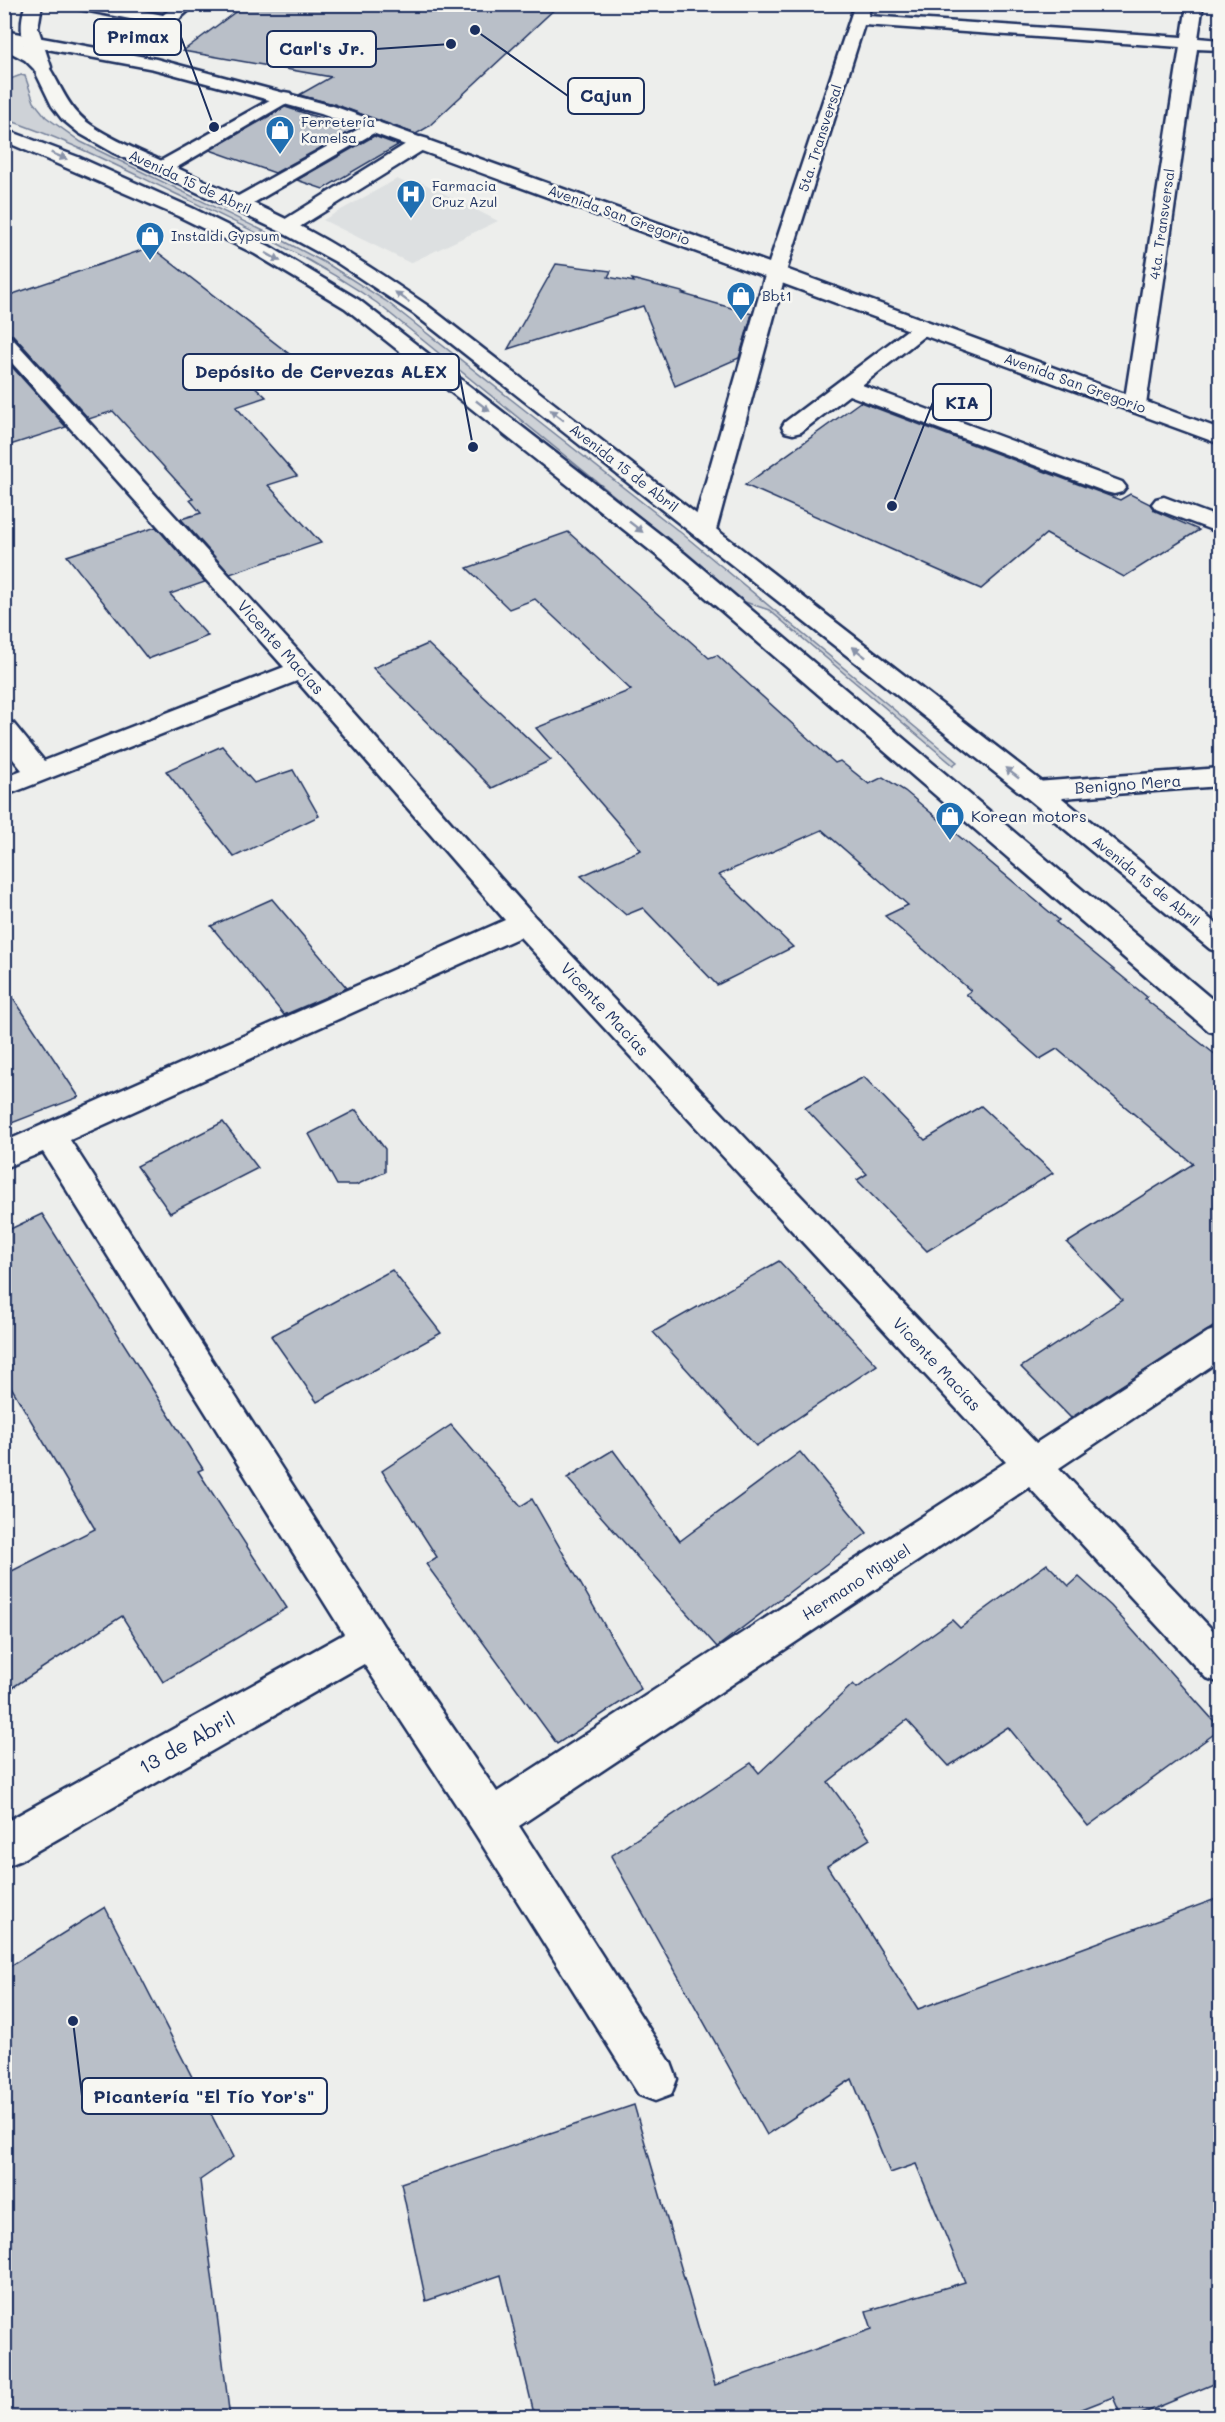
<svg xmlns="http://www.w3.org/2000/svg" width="1225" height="2422" font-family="Mali,sans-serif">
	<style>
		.built { fill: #dde0e1 }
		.green { fill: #ced2d7; stroke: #74809a; stroke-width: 1.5 }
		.building { fill: #b9bfc8; stroke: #1b2f5e; stroke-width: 1.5 }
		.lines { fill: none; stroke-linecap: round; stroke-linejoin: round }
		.minor-casing { stroke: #1b2f5e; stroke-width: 5 }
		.major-casing { stroke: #1b2f5e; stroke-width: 5 }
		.highway-casing { stroke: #1b2f5e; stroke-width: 5 }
		.minor { fill: #f6f6f2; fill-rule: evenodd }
		.major { fill: #f6f6f2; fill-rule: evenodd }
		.highway { fill: #f6f6f2; fill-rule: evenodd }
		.oneway { fill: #8892a8 }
		.labels { text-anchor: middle; stroke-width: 5; stroke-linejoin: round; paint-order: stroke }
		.far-poi-label { font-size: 14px; fill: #1b2f5e; stroke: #f6f6f2; text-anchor: start }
		.far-street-label { font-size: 14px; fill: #1b2f5e; stroke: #f6f6f2 }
		.street-label { font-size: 16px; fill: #1b2f5e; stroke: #f6f6f2 }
		.poi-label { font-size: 16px; fill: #1b2f5e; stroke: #f6f6f2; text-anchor: start }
		.near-street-label { font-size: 20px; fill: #1b2f5e; stroke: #f6f6f2 }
		.leader { fill: none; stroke: #1b2f5e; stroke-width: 2 }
		.callout-dot { fill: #1b2f5e; stroke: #f6f6f2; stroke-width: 2 }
		.callout { fill: #f6f6f2; stroke: #1b2f5e; stroke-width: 2 }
		.callout-label { font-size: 18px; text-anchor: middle; font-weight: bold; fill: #1b2f5e }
	</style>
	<rect width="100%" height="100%" fill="#edeeec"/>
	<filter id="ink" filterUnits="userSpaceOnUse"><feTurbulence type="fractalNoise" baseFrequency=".0167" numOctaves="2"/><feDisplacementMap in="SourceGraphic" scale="12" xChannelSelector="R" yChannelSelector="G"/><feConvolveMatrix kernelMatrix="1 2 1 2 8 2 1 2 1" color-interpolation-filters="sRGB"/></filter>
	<g filter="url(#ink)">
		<polygon class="built" points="397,179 410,185 419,181 498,221 410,263 323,220"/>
		<path class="green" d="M21,75L25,76L34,102L46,117L81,142L280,239L329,265L386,301L685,536L957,762L953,765L769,610L745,602L377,303C313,258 243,226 172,192C117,166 63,138 5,119V81Z"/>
		<g class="building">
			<polygon points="246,4 560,4 428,127 416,134 334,104 299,95 331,77 183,51"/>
			<polygon points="285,107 355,129 275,173 210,150"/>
			<polygon points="374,136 398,145 323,189 297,180"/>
			<polygon points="151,247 297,360 247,379 266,397 236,407 297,476 268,485 321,543 230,574 181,519 201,513 190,500 193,499 113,411 89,419 13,335 4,333 4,297"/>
			<polygon points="556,264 611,271 608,277 634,282 632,279 686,293 683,294 752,314 739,358 675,386 643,306 508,349"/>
			<polygon points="4,358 66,427 4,447"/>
			<polygon points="860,402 1120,500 1130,494 1150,504 1155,511 1199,530 1124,577 1046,534 981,589 745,485"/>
			<polygon points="156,527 205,582 170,594 208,636 148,659 67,556"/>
			<polygon points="568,532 709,658 717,655 835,763 840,761 869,784 883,777 905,791 1059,920 1056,922 1147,997 1145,999 1221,1059 1221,1322 1071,1418 1021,1367 1122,1300 1067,1243 1193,1164 1057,1049 1040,1059 966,994 971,991 885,916 908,905 822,830 719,875 793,947 717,985 643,908 626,915 581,876 641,850 536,728 631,690 535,599 509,609 467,568"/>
			<polygon points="428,644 551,760 492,788 373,668"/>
			<polygon points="222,746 254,783 293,770 319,816 234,857 166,771"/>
			<polygon points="272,899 347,988 284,1015 211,926"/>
			<polygon points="4,984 79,1097 4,1126"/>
			<polygon points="864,1077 925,1140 981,1106 1053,1173 927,1251 857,1180 867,1174 805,1108"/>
			<polygon points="356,1110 385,1149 385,1172 356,1185 337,1185 309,1134"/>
			<polygon points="223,1122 258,1168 170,1213 137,1166"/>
			<polygon points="42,1214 203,1469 198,1471 287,1608 163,1682 122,1616 4,1693 4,1575 95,1529 4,1375 4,1232"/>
			<polygon points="779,1261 877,1365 756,1446 653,1332"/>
			<polygon points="392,1270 441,1333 317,1402 271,1336"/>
			<polygon points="451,1425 521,1506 532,1499 641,1689 557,1744 426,1564 437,1557 382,1471"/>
			<polygon points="613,1450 680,1541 800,1452 867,1533 717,1647 567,1478"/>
			<polygon points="1047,1564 1069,1586 1079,1577 1111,1606 1221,1729 1088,1826 1008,1727 949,1766 907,1720 828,1782 870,1839 827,1866 918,2009 1221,1897 1221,2381 1132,2418 1122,2418 1113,2397 1059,2418 535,2418 501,2275 426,2301 401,2183 634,2105 715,2385 872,2329 866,2311 965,2282 916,2164 890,2173 852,2079 767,2135 611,1856 751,1763 759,1773 853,1684 857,1688 952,1620 960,1628"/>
			<polygon points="105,1907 233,2157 200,2180 230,2418 4,2418 4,1970"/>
		</g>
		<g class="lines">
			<g class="minor-casing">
				<g id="minor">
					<polygon points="4,4 13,4 4,10"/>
					<path d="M26,4H42L38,28L51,67L48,71H36C23,52 17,26 26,4Z"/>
					<polygon points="71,4 107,4 163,15 177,4 196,4 172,25 166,26 79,9"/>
					<polygon points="855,4 871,4 868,16 1182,37 1187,4 1203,4 1198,38 1220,40 1220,50 1197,49 1146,405 1143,410 1135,412 1127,410 1124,405 1180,47 864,25 786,272 716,530 712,535 704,537 696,535 692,530 766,272"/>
					<polygon points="284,92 290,93 293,97 290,101 169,172 155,172 153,168 155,164"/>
					<polygon points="373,121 379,122 382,126 379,130 245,208 231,208 228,204 231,200"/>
					<polygon points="421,137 428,139 430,143 428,147 293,231 279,231 276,227 279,223 414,139"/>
					<polygon points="922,322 929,324 932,328 929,332 862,385 1122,482 1126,487 1122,492 1114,494 1106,492 849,395 801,432 793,434 785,432 782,427 785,422 915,324"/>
					<path d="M4,335L11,337L310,664L534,916L1036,1443L1208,1332L1220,1328V1360L1059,1468L1220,1638V1683L1206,1678L1029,1487L519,1826L671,2063L677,2079L671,2095L655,2101L639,2095L476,1835L364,1664L19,1861L4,1867V1823L344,1634L43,1152L4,1168V1142L505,920L297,681L4,796V777L22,770L4,748V721L13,723L44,761L284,667L4,354ZM520,937L1006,1462L497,1792L384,1627L70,1140Z"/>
					<polygon points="1164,497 1220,518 1220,533 1156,509 1152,504 1156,499"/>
					<polygon points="1220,768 1220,786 1036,800 1026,797 1022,791 1026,785 1036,782"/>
				</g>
			</g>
			<g class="major-casing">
				<g id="major">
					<path d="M4,37C62,51 50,96 91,125C113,140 140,151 164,162C207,182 250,201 292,222C340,246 384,276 428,306L1046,785L1220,927V952L1210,949L1026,797L414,314L336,262L279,231L114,153L79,133L62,119L52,106L34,69L25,60L4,49Z"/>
					<polygon points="4,129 78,157 192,208 269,246 359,300 684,553 1220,1006 1220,1034 1209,1031 666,563 345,308 255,254 178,216 4,141"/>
				</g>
			</g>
			<g class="highway-casing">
				<polygon id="highway" points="4,31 156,59 333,106 783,268 1220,429 1220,444 321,114 154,69 4,41"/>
			</g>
			<use href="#minor" class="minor"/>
			<use href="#major" class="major"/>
			<use href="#highway" class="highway"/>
		</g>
		<defs><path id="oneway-solid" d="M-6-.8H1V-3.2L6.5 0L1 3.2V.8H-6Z" transform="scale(1.5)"/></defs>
		<g class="oneway">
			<use href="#oneway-solid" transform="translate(59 156) rotate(22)"/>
			<use href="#oneway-solid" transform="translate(273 257) rotate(29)"/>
			<use href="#oneway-solid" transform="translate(402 297) rotate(-144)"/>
			<use href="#oneway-solid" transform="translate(483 406) rotate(38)"/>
			<use href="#oneway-solid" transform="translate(557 415) rotate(-142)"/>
			<use href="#oneway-solid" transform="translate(636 527) rotate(38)"/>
			<use href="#oneway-solid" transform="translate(859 652) rotate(-142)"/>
			<use href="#oneway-solid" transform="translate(1012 773) rotate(-142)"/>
		</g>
	</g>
	<defs>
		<g id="shop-pin" transform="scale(1.5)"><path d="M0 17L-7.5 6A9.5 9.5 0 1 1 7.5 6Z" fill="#1f6fb2" stroke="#f6f6f2"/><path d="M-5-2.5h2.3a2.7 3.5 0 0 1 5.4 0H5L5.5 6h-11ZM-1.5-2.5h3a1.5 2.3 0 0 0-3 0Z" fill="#fff"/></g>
		<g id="hospital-pin" transform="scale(1.5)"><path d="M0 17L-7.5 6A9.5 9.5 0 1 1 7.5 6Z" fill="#1f6fb2" stroke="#f6f6f2"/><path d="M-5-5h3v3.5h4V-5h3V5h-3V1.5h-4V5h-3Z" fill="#fff"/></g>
	</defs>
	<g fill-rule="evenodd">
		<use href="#shop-pin" x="280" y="130"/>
		<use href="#hospital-pin" x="411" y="194"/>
		<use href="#shop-pin" x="150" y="236"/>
		<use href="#shop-pin" x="741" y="296"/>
		<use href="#shop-pin" x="950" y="816"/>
	</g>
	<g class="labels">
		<g class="far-poi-label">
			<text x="301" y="127">Ferretería<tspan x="301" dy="16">Kamelsa</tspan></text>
			<text x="432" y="191">Farmacia<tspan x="432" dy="16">Cruz Azul</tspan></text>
			<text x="171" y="241">Instaldi Gypsum</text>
			<text x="762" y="301">Bbt1</text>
		</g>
		<g class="far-street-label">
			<text transform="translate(820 138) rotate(-72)" y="5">5ta. Transversal</text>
			<text transform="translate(190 182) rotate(25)" y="5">Avenida 15 de Abril</text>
			<text transform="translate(619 215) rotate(20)" y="5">Avenida San Gregorio</text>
			<text transform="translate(1162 224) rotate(-82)" y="5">4ta. Transversal</text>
			<text transform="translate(1075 383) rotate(20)" y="5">Avenida San Gregorio</text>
			<text transform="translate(624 468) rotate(38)" y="5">Avenida 15 de Abril</text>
			<text transform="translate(1146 881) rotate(39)" y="5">Avenida 15 de Abril</text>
		</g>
		<g class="street-label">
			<text transform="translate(281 647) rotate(48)" y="6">Vicente Macías</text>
			<text transform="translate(1128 784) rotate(-4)" y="6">Benigno Mera</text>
			<text transform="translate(605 1009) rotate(47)" y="6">Vicente Macías</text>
			<text transform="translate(937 1364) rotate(47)" y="6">Vicente Macías</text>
			<text transform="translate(856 1582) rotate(-33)" y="6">Hermano Miguel</text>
		</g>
		<g class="poi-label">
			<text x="971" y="822">Korean motors</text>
		</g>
		<g class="near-street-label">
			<text transform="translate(187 1743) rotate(-29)" y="7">13 de Abril</text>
		</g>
	</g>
	<path class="leader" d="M214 127L181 37M451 44L376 49M475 30L568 96M473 447L459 372M892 506L933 402M73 2021L82 2096"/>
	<g class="callout-dot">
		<circle cx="214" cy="127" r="6"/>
		<circle cx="451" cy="44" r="6"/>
		<circle cx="475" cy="30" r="6"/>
		<circle cx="473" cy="447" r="6"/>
		<circle cx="892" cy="506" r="6"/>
		<circle cx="73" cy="2021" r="6"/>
	</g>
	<g class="callout">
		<rect x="94" y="19" width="87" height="36" rx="6"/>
		<rect x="267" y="31" width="109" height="36" rx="6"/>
		<rect x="568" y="78" width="76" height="36" rx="6"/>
		<rect x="183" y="354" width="276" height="36" rx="6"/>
		<rect x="933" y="384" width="58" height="36" rx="6"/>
		<rect x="82" y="2078" width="245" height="36" rx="6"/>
	</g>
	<g class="callout-label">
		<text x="138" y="43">Primax</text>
		<text x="322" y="55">Carl's Jr.</text>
		<text x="606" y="102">Cajun</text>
		<text x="321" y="378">Depósito de Cervezas ALEX</text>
		<text x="962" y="409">KIA</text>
		<text x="204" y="2103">Picantería "El Tío Yor's"</text>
	</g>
	<rect width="1225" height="2422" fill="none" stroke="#f6f6f2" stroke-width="24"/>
	<rect x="12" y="12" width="1201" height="2398" fill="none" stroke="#1b2f5e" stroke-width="2" filter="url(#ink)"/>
</svg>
